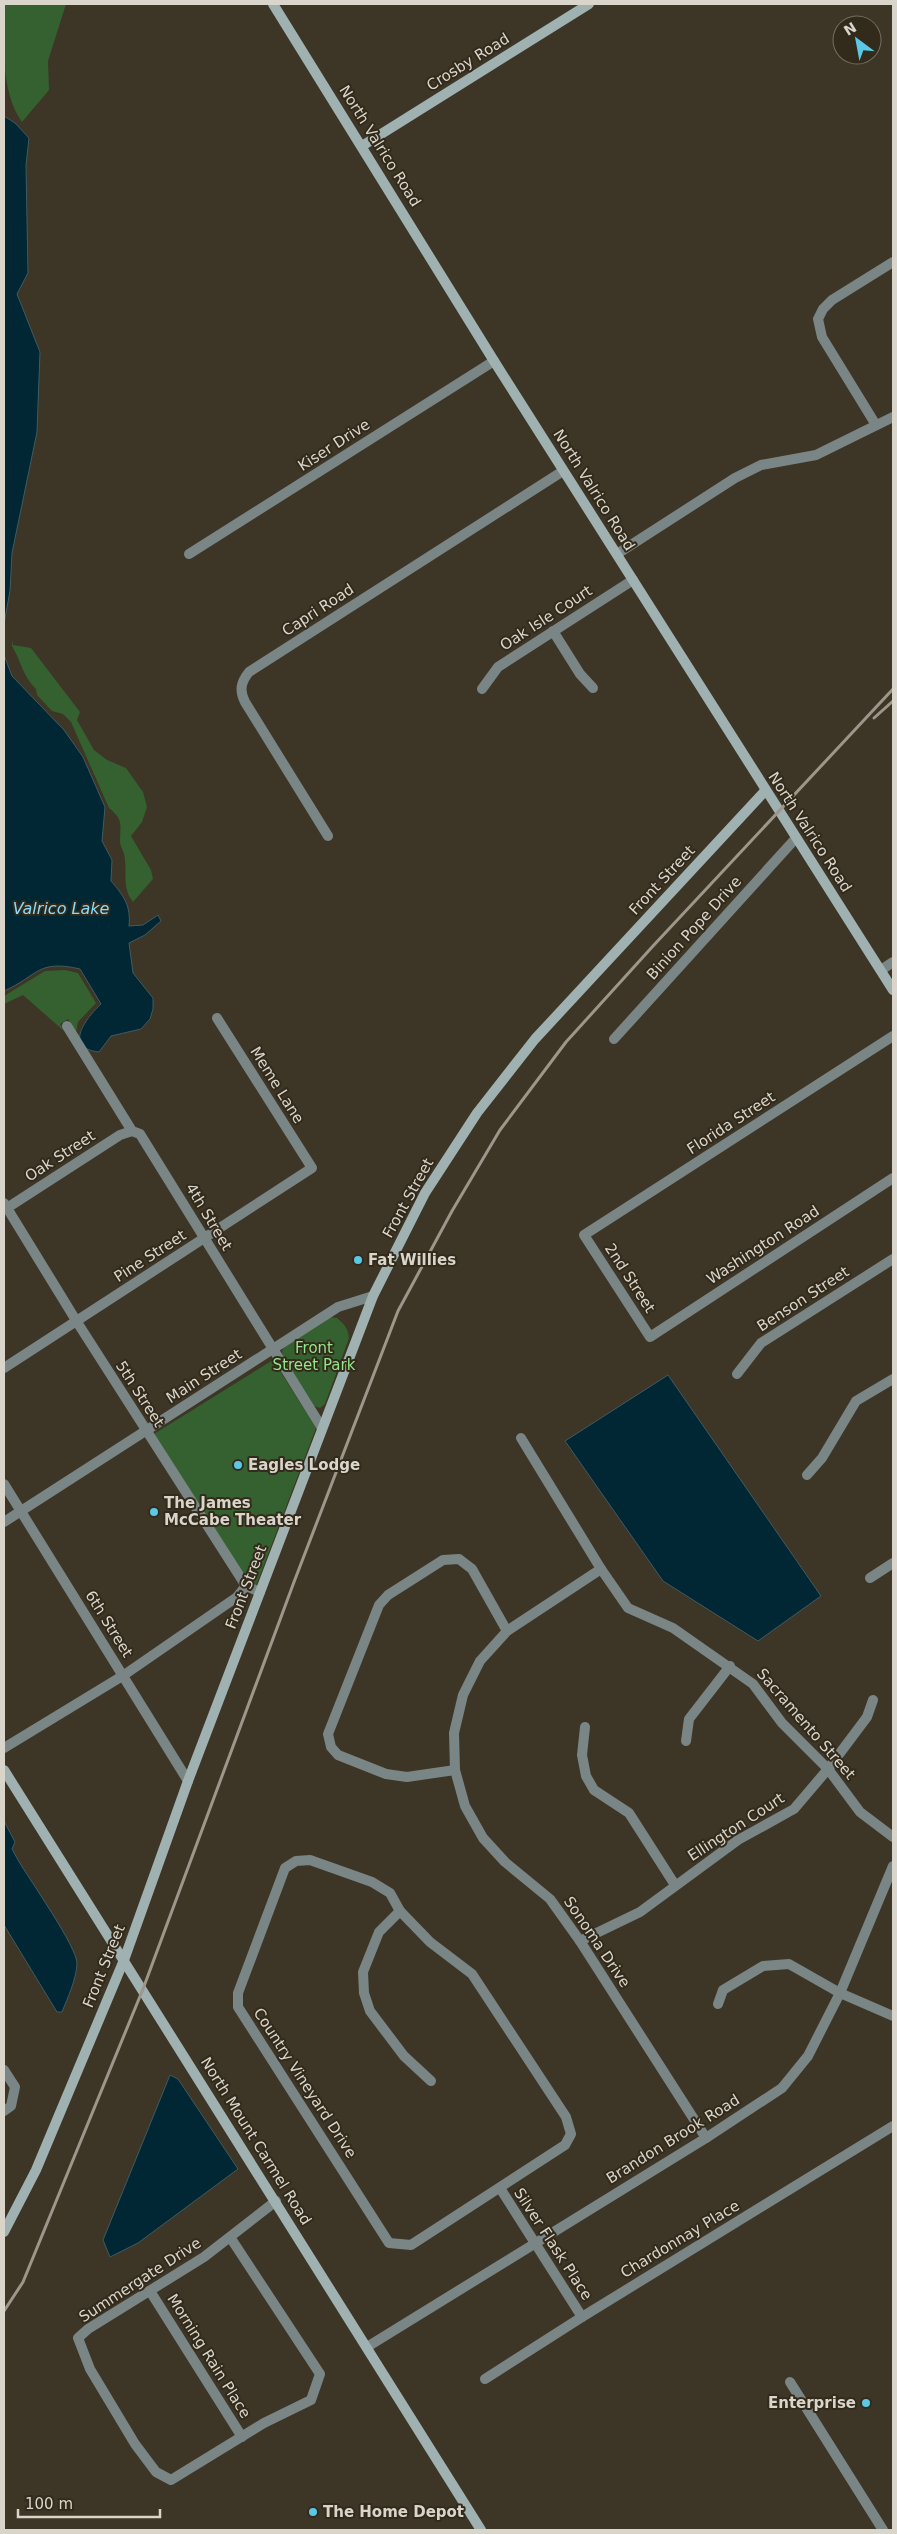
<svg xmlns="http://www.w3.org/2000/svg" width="897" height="2534" font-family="'DejaVu Sans',sans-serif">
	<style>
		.green { fill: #34612f }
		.water { fill: #002733; stroke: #415b61 }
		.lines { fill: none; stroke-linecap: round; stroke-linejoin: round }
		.street { stroke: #7a8585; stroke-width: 10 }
		.secondary { stroke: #a0b1b2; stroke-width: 10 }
		.rail { stroke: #9d978b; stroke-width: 3 }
		.poi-dot { fill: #5bc8e6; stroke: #322b1c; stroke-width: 2 }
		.labels { text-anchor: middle; stroke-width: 4; stroke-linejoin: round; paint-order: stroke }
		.street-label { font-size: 15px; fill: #dad5cb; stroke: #322b1c }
		.poi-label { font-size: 15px; font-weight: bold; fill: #dad5cb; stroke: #322b1c; text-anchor: start }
		.park-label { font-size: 15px; fill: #93e689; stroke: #322b1c }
		.water-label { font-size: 16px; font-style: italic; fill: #8adbfa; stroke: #322b1c }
	</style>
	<rect width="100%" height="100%" fill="#3d3525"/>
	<g class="green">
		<path d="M4,4H66L48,61L49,90L22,122C0,91 4,43 4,4Z"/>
		<path d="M13,638V645L31,648L80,712L77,720L94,750L107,760L126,768L143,792L147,807L142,822L131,836L151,870L153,879L133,902C121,887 128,872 124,854C123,850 120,846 120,842C120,825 124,820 109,808L71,722L63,714L52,711L37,695L36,689C23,677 21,661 12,646Z"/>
		<polygon points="65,970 78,973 96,1003 78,1022 76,1032 68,1019 60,1024 64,1031 23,995 4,1004 4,996 45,971"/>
		<path d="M328,1317L337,1318C344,1324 348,1328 349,1338L325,1404L320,1408L314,1406L283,1357L282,1351L286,1344Z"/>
		<polygon points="273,1360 316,1428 256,1586 246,1578 154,1434"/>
	</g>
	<g class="water">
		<polygon points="4,116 15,123 29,138 26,165 28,273 17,294 40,352 37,432 12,553 10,591 4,624"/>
		<path d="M4,645V655L12,676L64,730L83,757L105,807L102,841L112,860L111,881C124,896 131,906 129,926L143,925L158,915L161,921L145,935L129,943L133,973L153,998V1009L150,1019L141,1029L111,1036L99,1052C62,1048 87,1017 101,1004L80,969C37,959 38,976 4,991Z"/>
		<polygon points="668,1375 821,1596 758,1641 663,1581 565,1441"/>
		<path d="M4,1821L15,1842L12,1849L18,1860C29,1879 78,1948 77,1964C76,1980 68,1997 62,2012H57L4,1925Z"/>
		<polygon points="170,2075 178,2079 238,2169 138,2243 110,2257 103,2240"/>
	</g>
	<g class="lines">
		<g class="street">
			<polyline points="876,425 822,337 818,319 823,309 832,300 893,262"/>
			<polyline points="189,554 494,361"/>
			<polyline points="617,554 735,478 761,465 816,455 893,417"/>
			<polyline points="553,631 580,674 593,688"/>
			<polyline points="482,689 498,667 633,580"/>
			<path d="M328,836L245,702C239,690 241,682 249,672L563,471"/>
			<polyline points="881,970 893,962"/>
			<polyline points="67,1026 132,1131 140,1134 322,1428"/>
			<polyline points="893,1036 584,1235 650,1337 893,1178"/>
			<polyline points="614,1039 796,838"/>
			<polyline points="4,1203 77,1322 246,1586 260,1592"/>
			<polyline points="7,1208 120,1135 132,1131"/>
			<polyline points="4,1368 312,1168 217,1018"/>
			<polyline points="737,1374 761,1343 893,1259"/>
			<polyline points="521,1438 601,1569 628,1608 673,1628 753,1684 782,1723 828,1769 860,1812 893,1837"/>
			<polyline points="807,1475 822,1458 856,1401 893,1379"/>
			<polyline points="4,1484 188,1781"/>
			<polyline points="4,1522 338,1307 373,1296"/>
			<polyline points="601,1569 507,1631 480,1661 463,1695 454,1733 455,1770 465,1806 483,1838 505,1862 550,1899 580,1941 706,2138"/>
			<polyline points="870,1578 893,1563"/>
			<polyline points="585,1727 582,1755 586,1776 594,1790 629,1813 675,1885"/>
			<polyline points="686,1741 689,1719 730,1666"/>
			<polyline points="4,1748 124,1675 237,1597 246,1586"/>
			<polyline points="455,1770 407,1777 386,1774 338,1755 331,1747 328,1734 379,1605 388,1595 443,1560 459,1559 472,1569 507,1631"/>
			<polygon points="310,1860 372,1882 390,1893 400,1911 430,1942 472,1974 566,2117 571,2134 565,2145 411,2245 389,2243 238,2007 238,1993 285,1868 296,1861"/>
			<polyline points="400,1911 379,1932 363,1972 364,1993 370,2011 404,2056 431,2081"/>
			<polyline points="580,1941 640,1912 738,1840 794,1809 828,1769 867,1717 873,1700"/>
			<polyline points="718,2004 723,1990 763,1966 789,1964 840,1993 893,2016"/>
			<polyline points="4,2070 15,2087 11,2106 4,2111"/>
			<polyline points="500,2188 582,2317"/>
			<polyline points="230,2237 320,2374 311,2400 264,2423 171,2480 156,2472 135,2444 90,2369 78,2338 88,2329 204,2257 276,2201"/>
			<polyline points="150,2291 242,2437"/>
			<polyline points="367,2347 706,2138 782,2088 808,2056 840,1993 893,1866"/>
			<polyline points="485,2379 582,2317 893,2126"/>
			<polyline points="790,2382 883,2530"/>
		</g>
		<g class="secondary">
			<polyline points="273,4 494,361 893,990"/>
			<polyline points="362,146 589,4"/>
			<polyline points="4,1770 481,2530"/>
			<polyline points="4,2232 36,2170 124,1960 188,1781 373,1296 425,1193 477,1113 535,1039 765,791"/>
		</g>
		<g class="rail">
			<polyline points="874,718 893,701"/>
			<polyline points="4,2311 23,2282 143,1989 294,1582 398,1311 452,1211 500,1130 566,1042 653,946 893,689"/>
		</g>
	</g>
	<g class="poi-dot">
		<circle cx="358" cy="1260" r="5"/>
		<circle cx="238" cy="1465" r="5"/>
		<circle cx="154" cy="1512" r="5"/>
		<circle cx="866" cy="2403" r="5"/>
		<circle cx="313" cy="2512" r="5"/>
	</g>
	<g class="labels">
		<g class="street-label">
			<text transform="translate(468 62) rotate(-32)" y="5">Crosby Road</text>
			<text transform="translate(380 146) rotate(58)" y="5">North Valrico Road</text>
			<text transform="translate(334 445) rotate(-33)" y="5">Kiser Drive</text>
			<text transform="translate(594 490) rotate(58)" y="5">North Valrico Road</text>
			<text transform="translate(318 610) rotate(-33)" y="5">Capri Road</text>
			<text transform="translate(546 618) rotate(-33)" y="5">Oak Isle Court</text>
			<text transform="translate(810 832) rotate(57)" y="5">North Valrico Road</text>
			<text transform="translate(662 880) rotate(-47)" y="5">Front Street</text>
			<text transform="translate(694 928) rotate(-48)" y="5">Binion Pope Drive</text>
			<text transform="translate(277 1085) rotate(58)" y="5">Meme Lane</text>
			<text transform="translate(731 1123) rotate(-33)" y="5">Florida Street</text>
			<text transform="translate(60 1156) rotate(-33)" y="5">Oak Street</text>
			<text transform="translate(408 1198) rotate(-61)" y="5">Front Street</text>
			<text transform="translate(209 1217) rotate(59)" y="5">4th Street</text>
			<text transform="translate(763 1245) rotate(-33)" y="5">Washington Road</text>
			<text transform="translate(150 1256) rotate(-33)" y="5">Pine Street</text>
			<text transform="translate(630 1278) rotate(57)" y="5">2nd Street</text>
			<text transform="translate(803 1299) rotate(-33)" y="5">Benson Street</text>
			<text transform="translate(204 1376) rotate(-33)" y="5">Main Street</text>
			<text transform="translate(140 1394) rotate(57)" y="5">5th Street</text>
			<text transform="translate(246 1587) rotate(-69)" y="5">Front Street</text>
			<text transform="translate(109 1624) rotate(58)" y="5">6th Street</text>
			<text transform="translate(806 1724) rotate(49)" y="5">Sacramento Street</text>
			<text transform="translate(736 1827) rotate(-33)" y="5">Ellington Court</text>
			<text transform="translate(597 1942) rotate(56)" y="5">Sonoma Drive</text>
			<text transform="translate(104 1966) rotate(-68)" y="5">Front Street</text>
			<text transform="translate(305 2083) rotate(57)" y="5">Country Vineyard Drive</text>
			<text transform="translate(673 2139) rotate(-32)" y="5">Brandon Brook Road</text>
			<text transform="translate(256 2141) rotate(58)" y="5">North Mount Carmel Road</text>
			<text transform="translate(680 2239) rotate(-31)" y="5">Chardonnay Place</text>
			<text transform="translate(553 2244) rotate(57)" y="5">Silver Flask Place</text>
			<text transform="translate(140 2280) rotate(-33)" y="5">Summergate Drive</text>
			<text transform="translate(209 2356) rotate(58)" y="5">Morning Rain Place</text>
		</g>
		<g class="poi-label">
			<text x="368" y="1265">Fat Willies</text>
			<text x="248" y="1470">Eagles Lodge</text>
			<text x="164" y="1508">The James<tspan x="164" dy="17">McCabe Theater</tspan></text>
			<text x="856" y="2408" text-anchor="end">Enterprise</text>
			<text x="323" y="2517">The Home Depot</text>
		</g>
		<g class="park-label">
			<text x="314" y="1353">Front<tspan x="314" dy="17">Street Park</tspan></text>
		</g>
		<g class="water-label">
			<text x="61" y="914">Valrico Lake</text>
		</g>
	</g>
	<rect width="897" height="2534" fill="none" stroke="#dad5cb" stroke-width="10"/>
	<g transform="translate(857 40) rotate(328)"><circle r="24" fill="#322b1c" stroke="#756f62"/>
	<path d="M0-4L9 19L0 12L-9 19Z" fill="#5bc8e6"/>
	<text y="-8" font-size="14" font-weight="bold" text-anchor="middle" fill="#dad5cb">N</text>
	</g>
	<path d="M18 2509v8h142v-8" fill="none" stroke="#dad5cb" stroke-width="2.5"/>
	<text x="25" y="2509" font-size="15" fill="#dad5cb" stroke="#322b1c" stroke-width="4" paint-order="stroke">100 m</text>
</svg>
